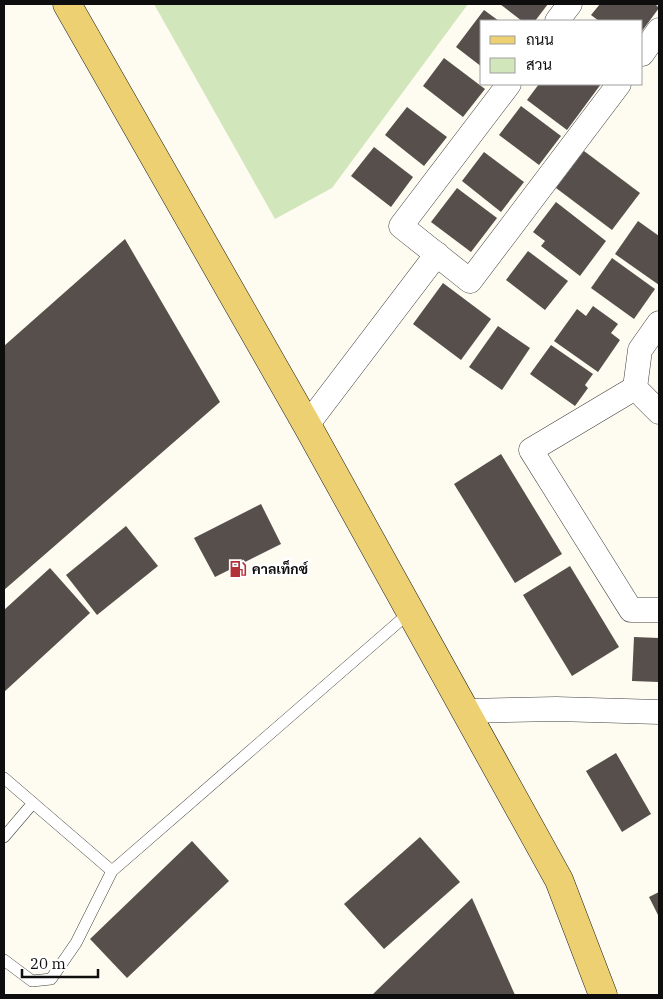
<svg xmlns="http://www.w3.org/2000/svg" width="663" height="999" font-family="'IBM Plex Serif',Sarabun,serif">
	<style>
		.green { fill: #d2e6bc }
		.building { fill: #564f4b }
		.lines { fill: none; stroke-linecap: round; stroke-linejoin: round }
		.service-casing { stroke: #414141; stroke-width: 12 }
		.minor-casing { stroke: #414141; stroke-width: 25 }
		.primary-casing { stroke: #1f1f1f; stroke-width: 29 }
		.service { stroke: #fff; stroke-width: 11 }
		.minor { stroke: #fff; stroke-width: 24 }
		.primary { stroke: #edd071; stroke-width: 28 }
		.labels { text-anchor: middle; stroke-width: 5; stroke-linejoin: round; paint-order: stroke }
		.poi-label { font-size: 14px; font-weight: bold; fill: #0e0e0e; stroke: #fff; text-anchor: start }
	</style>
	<rect width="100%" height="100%" fill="#fefbf0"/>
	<polygon class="green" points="154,4 468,4 332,188 275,219"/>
	<g class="building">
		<polygon points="500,4 548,4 535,21 522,21"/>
		<polygon points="600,4 655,4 659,8 642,31 642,21 599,21 591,15"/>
		<polygon points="484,10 499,21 482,21 482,67 456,47"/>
		<polygon points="444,58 485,89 463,117 423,86"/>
		<polygon points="539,84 601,84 567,130 527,100"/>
		<polygon points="521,106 561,136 539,165 499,135"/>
		<polygon points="407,107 447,137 424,166 385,135"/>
		<polygon points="374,147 413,177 391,207 351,176"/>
		<polygon points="584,151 640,193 612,230 556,188"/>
		<polygon points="484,152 524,182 501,212 462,181"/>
		<polygon points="457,188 497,218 471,252 431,222"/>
		<polygon points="556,202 606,241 580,276 541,246 545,241 533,232"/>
		<polygon points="638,221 659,236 659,285 615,254"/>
		<polygon points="125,239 220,402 4,590 4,346"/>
		<polygon points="528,251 568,281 545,310 506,280"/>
		<polygon points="612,258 655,289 634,319 591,288"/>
		<polygon points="443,283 491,319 461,360 413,324"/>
		<polygon points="593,306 618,324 611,333 620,340 598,372 554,341 577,309 586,316"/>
		<polygon points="498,326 530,348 502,390 469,367"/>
		<polygon points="551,345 593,374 585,385 588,388 575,406 530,374"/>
		<polygon points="501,454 562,554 515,583 454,484"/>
		<polygon points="261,504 281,544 215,577 194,538"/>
		<polygon points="126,526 158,566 97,615 66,575"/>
		<polygon points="570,566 619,647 572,676 523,595"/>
		<polygon points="50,568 90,613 4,692 4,610"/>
		<polygon points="634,637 659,638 659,682 632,681"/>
		<polygon points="616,753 651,814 622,832 586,771"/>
		<polygon points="420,837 460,882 384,949 344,904"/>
		<polygon points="192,841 229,881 127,978 90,939"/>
		<polygon points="659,892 659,917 649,897"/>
		<polygon points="472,898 515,995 372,995"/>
	</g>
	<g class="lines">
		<g class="service-casing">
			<g id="service">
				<polyline points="4,778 112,871"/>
				<polyline points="4,837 33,803"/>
				<polyline points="4,960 32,981 51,979 76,943 112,871 409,613"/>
			</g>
		</g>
		<g class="minor-casing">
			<g id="minor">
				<polyline points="557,21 570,4"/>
				<polyline points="642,54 659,30"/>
				<polyline points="509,84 401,226 470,281 619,84"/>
				<polyline points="659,323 640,350 635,388 659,412"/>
				<polyline points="635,388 531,450 631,610 659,610"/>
				<polyline points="307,425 437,254"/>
				<polyline points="466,711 556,709 659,712"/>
			</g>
		</g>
		<g class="primary-casing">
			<polyline id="primary" points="67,4 307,425 559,880 603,995"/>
		</g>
		<use href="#service" class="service"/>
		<use href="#minor" class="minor"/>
		<use href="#primary" class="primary"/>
	</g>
	<defs>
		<g id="fuel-bare" transform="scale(1.35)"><path d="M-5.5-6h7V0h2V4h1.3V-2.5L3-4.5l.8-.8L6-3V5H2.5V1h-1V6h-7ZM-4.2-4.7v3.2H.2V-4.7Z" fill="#b33137" stroke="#fff" stroke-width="2.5" paint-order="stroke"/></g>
	</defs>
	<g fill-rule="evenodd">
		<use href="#fuel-bare" x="238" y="569"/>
	</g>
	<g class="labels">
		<g class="poi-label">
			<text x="252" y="574">คาลเท็กซ์</text>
		</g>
	</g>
	<rect width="663" height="999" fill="none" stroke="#0e0e0e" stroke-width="10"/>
	<rect x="480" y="20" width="162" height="65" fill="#ffffff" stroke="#9f9f9f"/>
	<rect x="490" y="36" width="25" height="8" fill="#edd071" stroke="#9f9f9f"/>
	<text x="526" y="45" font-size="15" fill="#0e0e0e">ถนน</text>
	<rect x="490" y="58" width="25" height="15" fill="#d2e6bc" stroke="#9f9f9f"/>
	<text x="526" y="70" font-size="15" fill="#0e0e0e">สวน</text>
	<path d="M22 969v8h76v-8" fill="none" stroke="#0e0e0e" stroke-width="2.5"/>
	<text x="30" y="969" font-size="15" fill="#0e0e0e" stroke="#ffffff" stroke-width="4" paint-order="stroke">20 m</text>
</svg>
